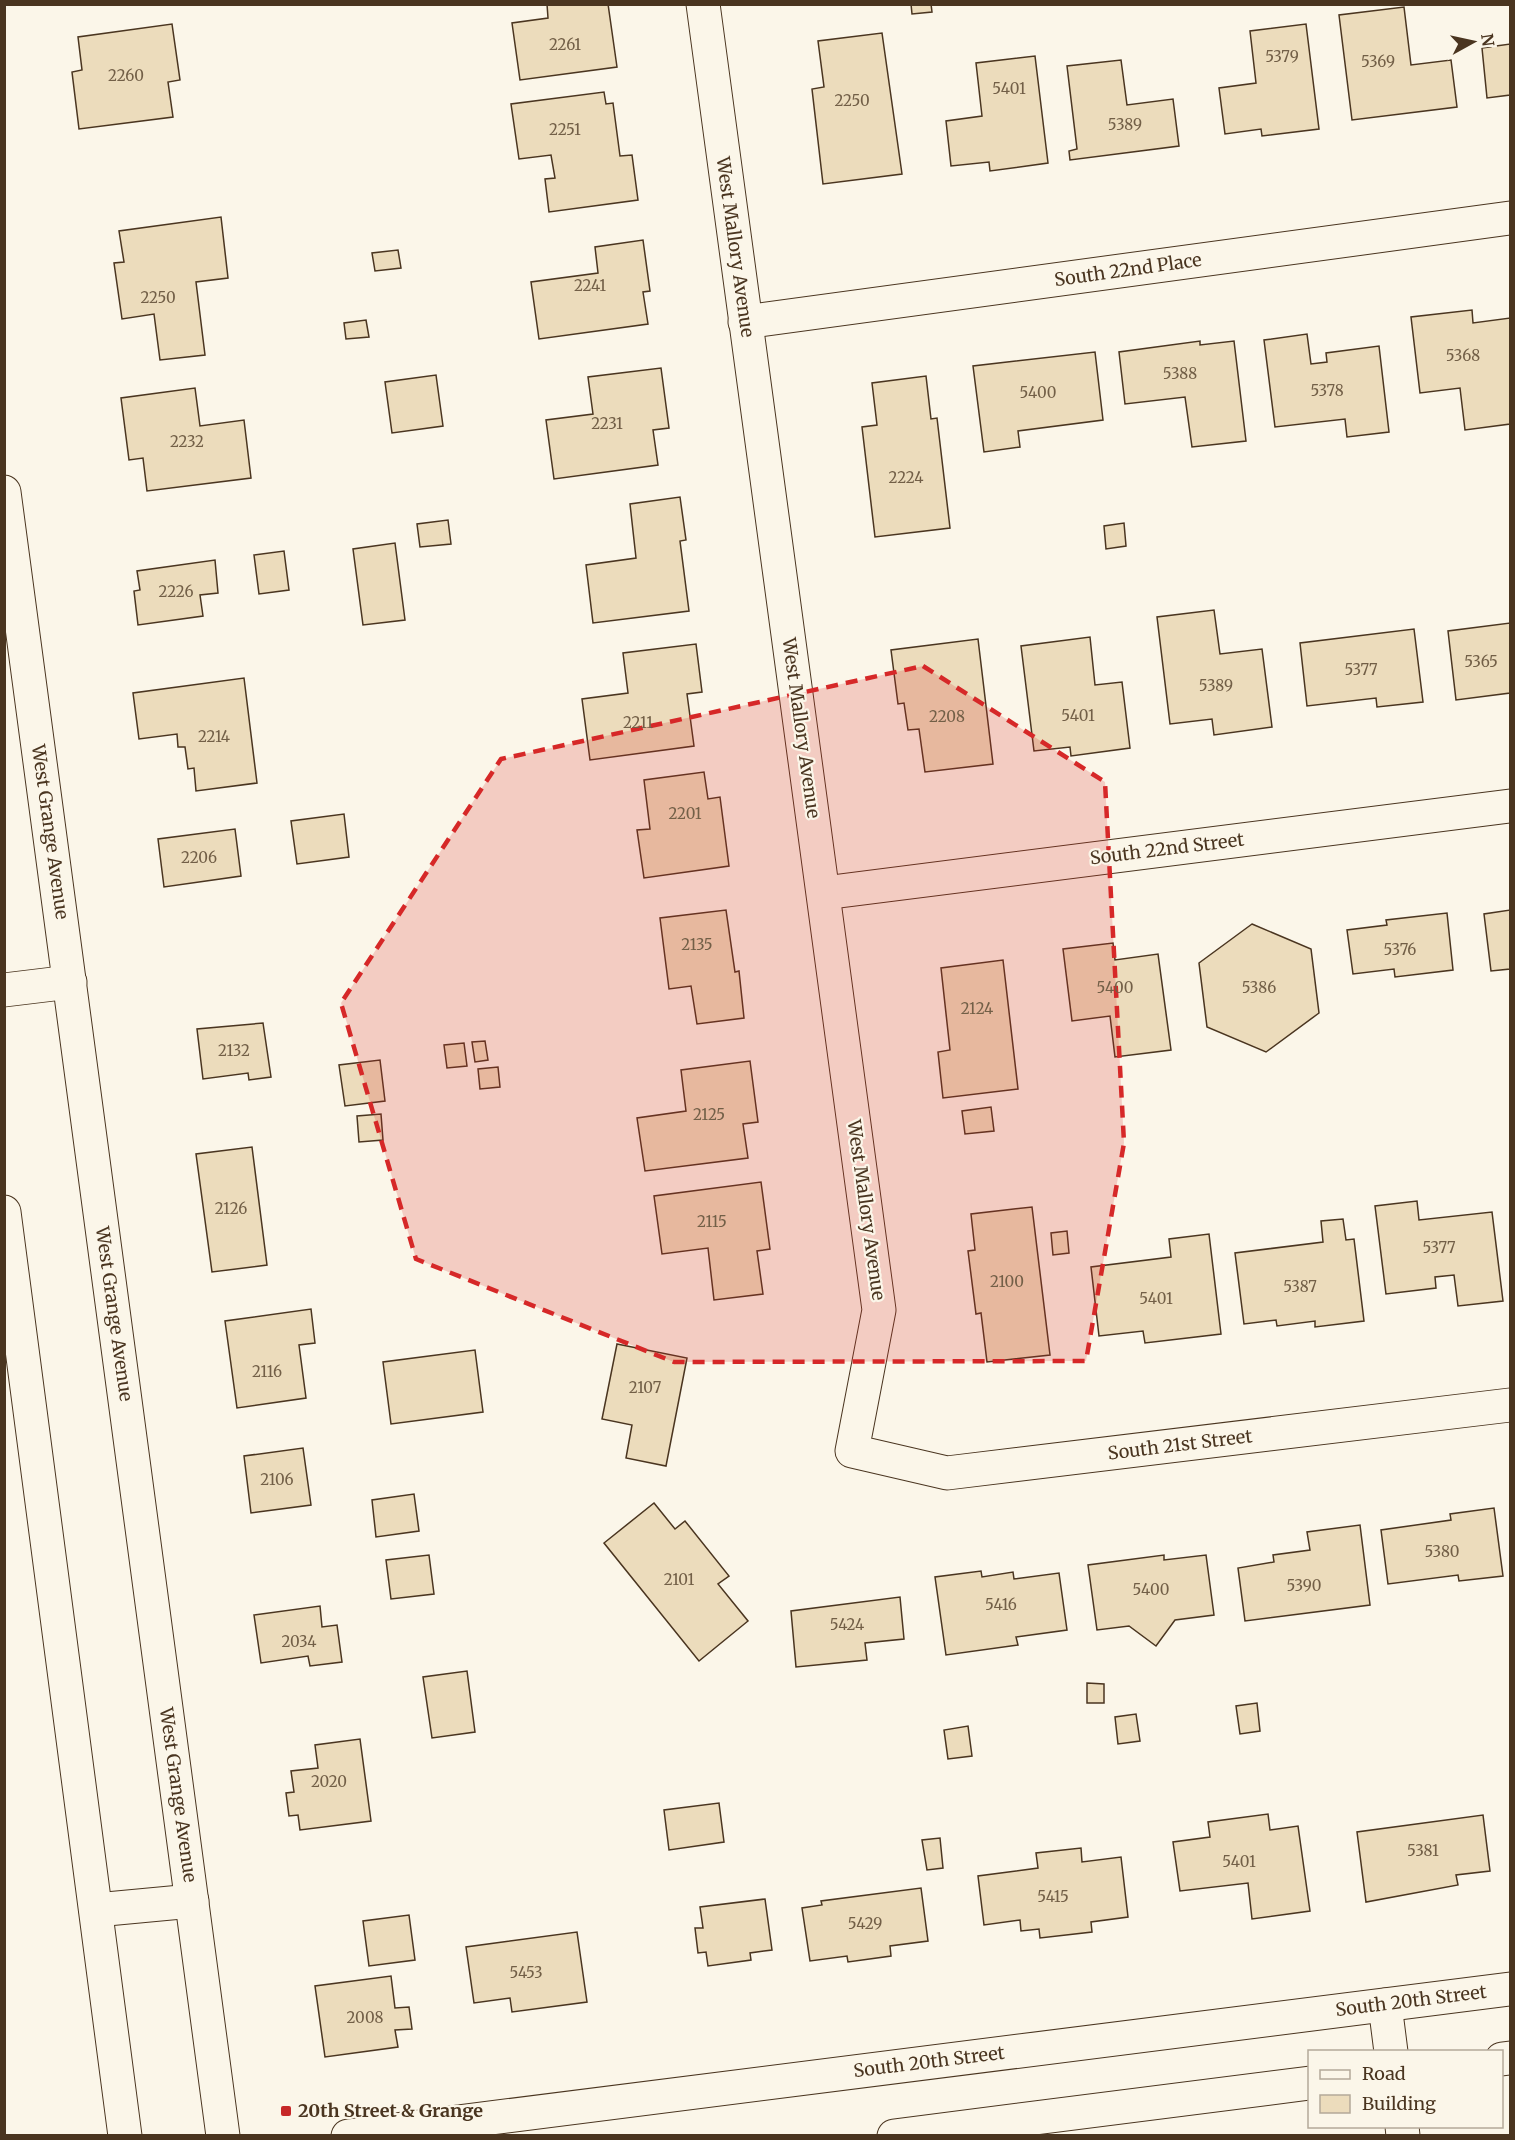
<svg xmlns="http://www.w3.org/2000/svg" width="1515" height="2140" font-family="Merriweather,serif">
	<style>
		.building { fill: #ecdcbc; stroke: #4a3520; stroke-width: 1.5 }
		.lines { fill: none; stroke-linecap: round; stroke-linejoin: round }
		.minor-casing { stroke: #4a3520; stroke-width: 35 }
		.minor { stroke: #fbf6e9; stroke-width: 33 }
		.marked { fill: #d62828; fill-opacity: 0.2; stroke: #d62828; stroke-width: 4.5; stroke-dasharray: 12 8; stroke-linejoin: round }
		.poi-dot { fill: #c62828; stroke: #fbf6e9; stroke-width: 2 }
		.labels { text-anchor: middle; stroke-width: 4.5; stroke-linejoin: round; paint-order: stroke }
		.number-label { font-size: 15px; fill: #725f47 }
		.street-label { font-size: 18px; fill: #4a3520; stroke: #fbf6e9 }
		.poi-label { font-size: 18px; font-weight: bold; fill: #4a3520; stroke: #fbf6e9; text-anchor: start }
	</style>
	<rect width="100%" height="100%" fill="#fbf6e9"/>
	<g class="building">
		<polygon points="547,4 608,4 617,67 520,80 512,23 548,18"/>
		<polygon points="911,4 931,4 932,12 912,14"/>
		<polygon points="1404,7 1411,65 1451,60 1457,107 1352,120 1339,15"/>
		<polygon points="172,24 180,80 168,82 173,117 79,129 72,72 82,70 78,37"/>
		<polygon points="1306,24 1319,129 1262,136 1261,129 1225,134 1219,88 1256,83 1250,31"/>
		<polygon points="882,33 902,174 823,184 812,89 824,87 818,41"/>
		<polygon points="1510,44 1510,95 1487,98 1482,48"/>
		<polygon points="1035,56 1048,163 990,171 989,162 951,166 946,121 982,116 976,63"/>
		<polygon points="1121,60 1127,105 1173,99 1179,146 1070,160 1069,151 1077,149 1067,66"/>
		<polygon points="604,92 606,104 613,103 620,156 632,155 638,200 549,212 545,179 555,178 551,155 519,159 511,104"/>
		<polygon points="221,217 228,278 196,282 205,355 160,360 154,314 122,319 114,263 124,262 119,231"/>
		<polygon points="643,240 650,291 643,292 648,324 539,339 531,282 598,273 595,247"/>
		<polygon points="398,250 401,268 375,271 372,253"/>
		<polygon points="1472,310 1473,323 1510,318 1510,424 1465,430 1460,388 1420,393 1411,317"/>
		<polygon points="366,320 369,337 346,339 344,323"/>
		<polygon points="1307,334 1311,364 1327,362 1326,353 1379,346 1389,432 1347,437 1345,419 1275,427 1264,340"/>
		<polygon points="1200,341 1200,345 1234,341 1246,441 1192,447 1185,397 1125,404 1119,352"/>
		<polygon points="1095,352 1103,420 1018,431 1020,447 984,452 973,366"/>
		<polygon points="661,368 669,428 653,430 658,465 554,479 546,420 593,414 588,377"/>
		<polygon points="436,375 443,426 392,433 385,382"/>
		<polygon points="926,376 931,419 937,418 950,528 875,537 862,427 877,425 872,383"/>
		<polygon points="195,388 200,426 244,420 251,478 147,491 143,458 129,460 121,398"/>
		<polygon points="680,497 686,540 680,541 689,611 593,623 586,565 636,558 630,504"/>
		<polygon points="448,520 451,544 420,547 417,524"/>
		<polygon points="1124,523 1126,546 1106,549 1104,526"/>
		<polygon points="395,543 405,620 363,625 353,549"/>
		<polygon points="284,551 289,590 259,594 254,555"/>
		<polygon points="215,560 218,593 200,595 203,616 138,625 134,591 140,590 137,571"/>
		<polygon points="1214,610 1220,654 1262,649 1272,727 1214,735 1212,719 1170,724 1157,617"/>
		<polygon points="1510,623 1510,693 1456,700 1448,631"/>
		<polygon points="1414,629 1423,702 1377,707 1376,698 1307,706 1300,643"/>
		<polygon points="1090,637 1095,685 1122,682 1130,748 1071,756 1070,747 1034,751 1021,646"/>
		<polygon points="978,639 993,764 925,772 919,729 908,730 904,703 898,704 891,650"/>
		<polygon points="696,644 702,692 687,694 694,746 590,760 582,699 628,693 623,653"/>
		<polygon points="244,678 257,783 196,791 194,768 188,769 185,747 178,747 177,734 139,739 133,693"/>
		<polygon points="704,772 708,799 720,797 729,866 644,878 637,830 650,829 644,780"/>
		<polygon points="344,814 349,857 297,864 291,821"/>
		<polygon points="235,829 241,876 164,887 158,839"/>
		<polygon points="726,910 735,972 739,971 744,1018 697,1024 691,986 669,989 660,918"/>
		<polygon points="1510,910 1510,969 1491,971 1484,914"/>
		<polygon points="1447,913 1453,970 1395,977 1394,969 1353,974 1347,930 1387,925 1386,920"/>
		<polygon points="1252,924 1311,949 1319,1013 1266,1052 1207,1027 1199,963"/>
		<polygon points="1113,943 1115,960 1158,954 1171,1050 1115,1057 1110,1016 1072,1021 1063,949"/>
		<polygon points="1003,960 1018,1089 943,1098 938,1052 950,1050 941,968"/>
		<polygon points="263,1023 271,1077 249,1080 248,1073 203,1079 197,1029"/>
		<polygon points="485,1041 488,1060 475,1062 472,1042"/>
		<polygon points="464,1043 467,1066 447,1068 444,1045"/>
		<polygon points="380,1060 385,1101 345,1106 339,1065"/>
		<polygon points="750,1061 758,1122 743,1124 748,1158 645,1171 637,1118 686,1111 681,1070"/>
		<polygon points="498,1067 500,1087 480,1089 478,1069"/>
		<polygon points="991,1107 994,1131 965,1134 962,1111"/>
		<polygon points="381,1114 383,1140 359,1142 357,1116"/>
		<polygon points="252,1147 267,1265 212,1272 196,1154"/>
		<polygon points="761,1182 770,1249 757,1251 763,1294 714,1300 708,1248 662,1254 654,1196"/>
		<polygon points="1417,1201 1419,1220 1492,1212 1503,1301 1458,1306 1454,1275 1435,1277 1436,1288 1386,1294 1375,1206"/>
		<polygon points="1032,1207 1050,1355 987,1362 981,1313 976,1314 968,1251 975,1250 971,1214"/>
		<polygon points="1343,1219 1346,1240 1354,1239 1364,1321 1315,1327 1315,1321 1277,1326 1276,1320 1244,1324 1235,1253 1323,1242 1321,1221"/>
		<polygon points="1067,1231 1069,1253 1053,1255 1051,1233"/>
		<polygon points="1209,1234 1221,1334 1145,1343 1143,1331 1099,1336 1091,1267 1171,1257 1169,1239"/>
		<polygon points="311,1309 315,1343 299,1345 306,1398 237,1408 225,1321"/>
		<polygon points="617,1344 687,1358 666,1466 626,1458 632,1425 602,1419"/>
		<polygon points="475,1350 483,1412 391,1424 383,1362"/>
		<polygon points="303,1448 311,1505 251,1513 244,1456"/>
		<polygon points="414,1494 419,1531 376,1537 372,1500"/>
		<polygon points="654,1503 675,1529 685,1521 729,1576 718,1584 748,1621 699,1661 604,1543"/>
		<polygon points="1494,1508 1503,1576 1459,1581 1458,1575 1388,1584 1381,1530 1451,1520 1450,1514"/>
		<polygon points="1360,1525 1370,1605 1245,1621 1238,1568 1274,1562 1273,1555 1310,1550 1307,1532"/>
		<polygon points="429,1555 434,1594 391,1599 386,1560"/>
		<polygon points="1164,1555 1164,1560 1206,1555 1214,1615 1175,1620 1156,1646 1129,1626 1097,1630 1088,1565"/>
		<polygon points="981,1571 982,1577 1013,1572 1014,1579 1059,1573 1067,1630 1016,1637 1018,1645 946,1655 935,1577"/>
		<polygon points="900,1597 904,1639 865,1643 867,1660 796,1667 791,1611"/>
		<polygon points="320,1606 322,1627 337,1625 342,1662 310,1666 308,1656 261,1663 254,1615"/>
		<polygon points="467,1671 475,1732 432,1738 423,1677"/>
		<polygon points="1087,1683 1104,1684 1104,1703 1087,1703"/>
		<polygon points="1257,1703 1260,1731 1240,1734 1236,1706"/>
		<polygon points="1136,1714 1140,1741 1118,1744 1115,1717"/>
		<polygon points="968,1726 972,1756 948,1759 944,1730"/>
		<polygon points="360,1739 371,1821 300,1830 298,1815 289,1816 286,1793 294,1792 291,1771 318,1768 315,1745"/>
		<polygon points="719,1803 724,1842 669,1850 664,1810"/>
		<polygon points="1268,1814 1270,1830 1298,1826 1310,1911 1252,1919 1248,1883 1180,1891 1173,1842 1210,1837 1208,1822"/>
		<polygon points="1483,1815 1490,1871 1456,1875 1458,1885 1366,1902 1357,1832"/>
		<polygon points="940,1838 943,1868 927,1870 922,1840"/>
		<polygon points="1081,1848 1082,1862 1121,1857 1128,1917 1091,1922 1092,1932 1040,1938 1039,1929 1021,1931 1020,1920 984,1925 978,1876 1038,1868 1036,1853"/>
		<polygon points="921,1888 928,1941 890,1946 891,1956 848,1962 847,1956 810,1961 802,1908 822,1905 821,1901"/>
		<polygon points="765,1899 772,1950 750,1953 751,1960 708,1966 706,1952 698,1953 695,1928 703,1928 700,1907"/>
		<polygon points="409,1915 415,1960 369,1966 363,1921"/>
		<polygon points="577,1932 587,2002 512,2012 510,1998 474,2003 466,1947"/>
		<polygon points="391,1976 395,2008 409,2007 412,2029 395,2030 398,2047 325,2057 315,1986"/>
	</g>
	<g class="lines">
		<g class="minor-casing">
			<g id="minor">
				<polyline points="703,4 879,1310 852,1451 947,1473 1510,1405"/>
				<polyline points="745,322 1510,218"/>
				<polyline points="4,492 223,2136"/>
				<polyline points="824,893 1510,806"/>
				<polyline points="4,990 70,982"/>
				<polyline points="4,1212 125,2136"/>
				<polyline points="96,1910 192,1901"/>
				<polyline points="1385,2005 1391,2052"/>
				<polyline points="1502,2059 1510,2058"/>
				<polyline points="1402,2126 1403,2136"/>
				<polyline points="348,2136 1510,1989"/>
				<polyline points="894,2136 1310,2083"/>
			</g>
		</g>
		<use href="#minor" class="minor"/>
	</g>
	<path class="marked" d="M923,666L1105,782L1124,1143L1086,1361L674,1362L416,1259L341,1003L501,759Z"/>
	<rect class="poi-dot" x="280" y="2105" width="12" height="12" rx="3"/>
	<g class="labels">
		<g class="number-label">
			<text x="565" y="50">2261</text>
			<text x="1282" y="62">5379</text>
			<text x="1378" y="67">5369</text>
			<text x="126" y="81">2260</text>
			<text x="1009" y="94">5401</text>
			<text x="852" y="106">2250</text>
			<text x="1125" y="130">5389</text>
			<text x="565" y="135">2251</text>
			<text x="590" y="291">2241</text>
			<text x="158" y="303">2250</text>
			<text x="1463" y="361">5368</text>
			<text x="1180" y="379">5388</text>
			<text x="1327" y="396">5378</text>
			<text x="1038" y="398">5400</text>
			<text x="607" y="429">2231</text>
			<text x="187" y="447">2232</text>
			<text x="906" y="483">2224</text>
			<text x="176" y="597">2226</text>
			<text x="1481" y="667">5365</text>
			<text x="1361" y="675">5377</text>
			<text x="1216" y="691">5389</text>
			<text x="1078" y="721">5401</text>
			<text x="947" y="722">2208</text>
			<text x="638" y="728">2211</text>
			<text x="214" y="742">2214</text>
			<text x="685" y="819">2201</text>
			<text x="199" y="863">2206</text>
			<text x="697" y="950">2135</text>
			<text x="1400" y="955">5376</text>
			<text x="1115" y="993">5400</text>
			<text x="1259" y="993">5386</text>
			<text x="977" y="1014">2124</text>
			<text x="234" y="1056">2132</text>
			<text x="709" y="1120">2125</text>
			<text x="231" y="1214">2126</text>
			<text x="712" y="1227">2115</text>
			<text x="1439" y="1253">5377</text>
			<text x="1007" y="1287">2100</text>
			<text x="1300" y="1292">5387</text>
			<text x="1156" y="1304">5401</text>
			<text x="267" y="1377">2116</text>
			<text x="645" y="1393">2107</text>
			<text x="277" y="1485">2106</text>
			<text x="1442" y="1557">5380</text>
			<text x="679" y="1585">2101</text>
			<text x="1304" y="1591">5390</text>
			<text x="1151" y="1595">5400</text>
			<text x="1001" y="1610">5416</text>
			<text x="847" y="1630">5424</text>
			<text x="299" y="1647">2034</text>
			<text x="329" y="1787">2020</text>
			<text x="1423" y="1856">5381</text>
			<text x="1239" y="1867">5401</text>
			<text x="1053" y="1902">5415</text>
			<text x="865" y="1929">5429</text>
			<text x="526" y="1978">5453</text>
			<text x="365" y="2023">2008</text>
		</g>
		<g class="street-label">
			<text transform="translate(735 247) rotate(82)" y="6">West Mallory Avenue</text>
			<text transform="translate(1128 270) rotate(-8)" y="6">South 22nd Place</text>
			<text transform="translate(801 728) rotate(82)" y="6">West Mallory Avenue</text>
			<text transform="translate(50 832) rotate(82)" y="6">West Grange Avenue</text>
			<text transform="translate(1167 849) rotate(-7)" y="6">South 22nd Street</text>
			<text transform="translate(866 1210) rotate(82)" y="6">West Mallory Avenue</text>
			<text transform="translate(114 1314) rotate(82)" y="6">West Grange Avenue</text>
			<text transform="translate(1180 1445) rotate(-7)" y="6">South 21st Street</text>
			<text transform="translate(178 1795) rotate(82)" y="6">West Grange Avenue</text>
			<text transform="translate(1411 2001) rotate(-7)" y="6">South 20th Street</text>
			<text transform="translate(929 2062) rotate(-7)" y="6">South 20th Street</text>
		</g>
		<g class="poi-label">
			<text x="298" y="2117">20th Street &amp; Grange</text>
		</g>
	</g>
	<rect width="1515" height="2140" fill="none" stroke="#4a3520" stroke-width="12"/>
	<rect x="1308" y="2050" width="195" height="78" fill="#fbf6e9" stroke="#b4a999" stroke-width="1.5"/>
	<rect x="1320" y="2070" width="30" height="9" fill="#fbf6e9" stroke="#b4a999" stroke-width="1.5"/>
	<text x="1362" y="2080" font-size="18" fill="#4a3520">Road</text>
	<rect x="1320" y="2095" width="30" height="18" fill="#ecdcbc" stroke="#b4a999" stroke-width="1.5"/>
	<text x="1362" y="2110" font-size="18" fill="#4a3520">Building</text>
	<g transform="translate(1473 42) rotate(82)" stroke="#fbf6e9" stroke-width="4.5" paint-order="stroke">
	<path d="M0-4.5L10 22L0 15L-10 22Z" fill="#4a3520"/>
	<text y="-9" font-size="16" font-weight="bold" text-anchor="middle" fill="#4a3520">N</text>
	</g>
</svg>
